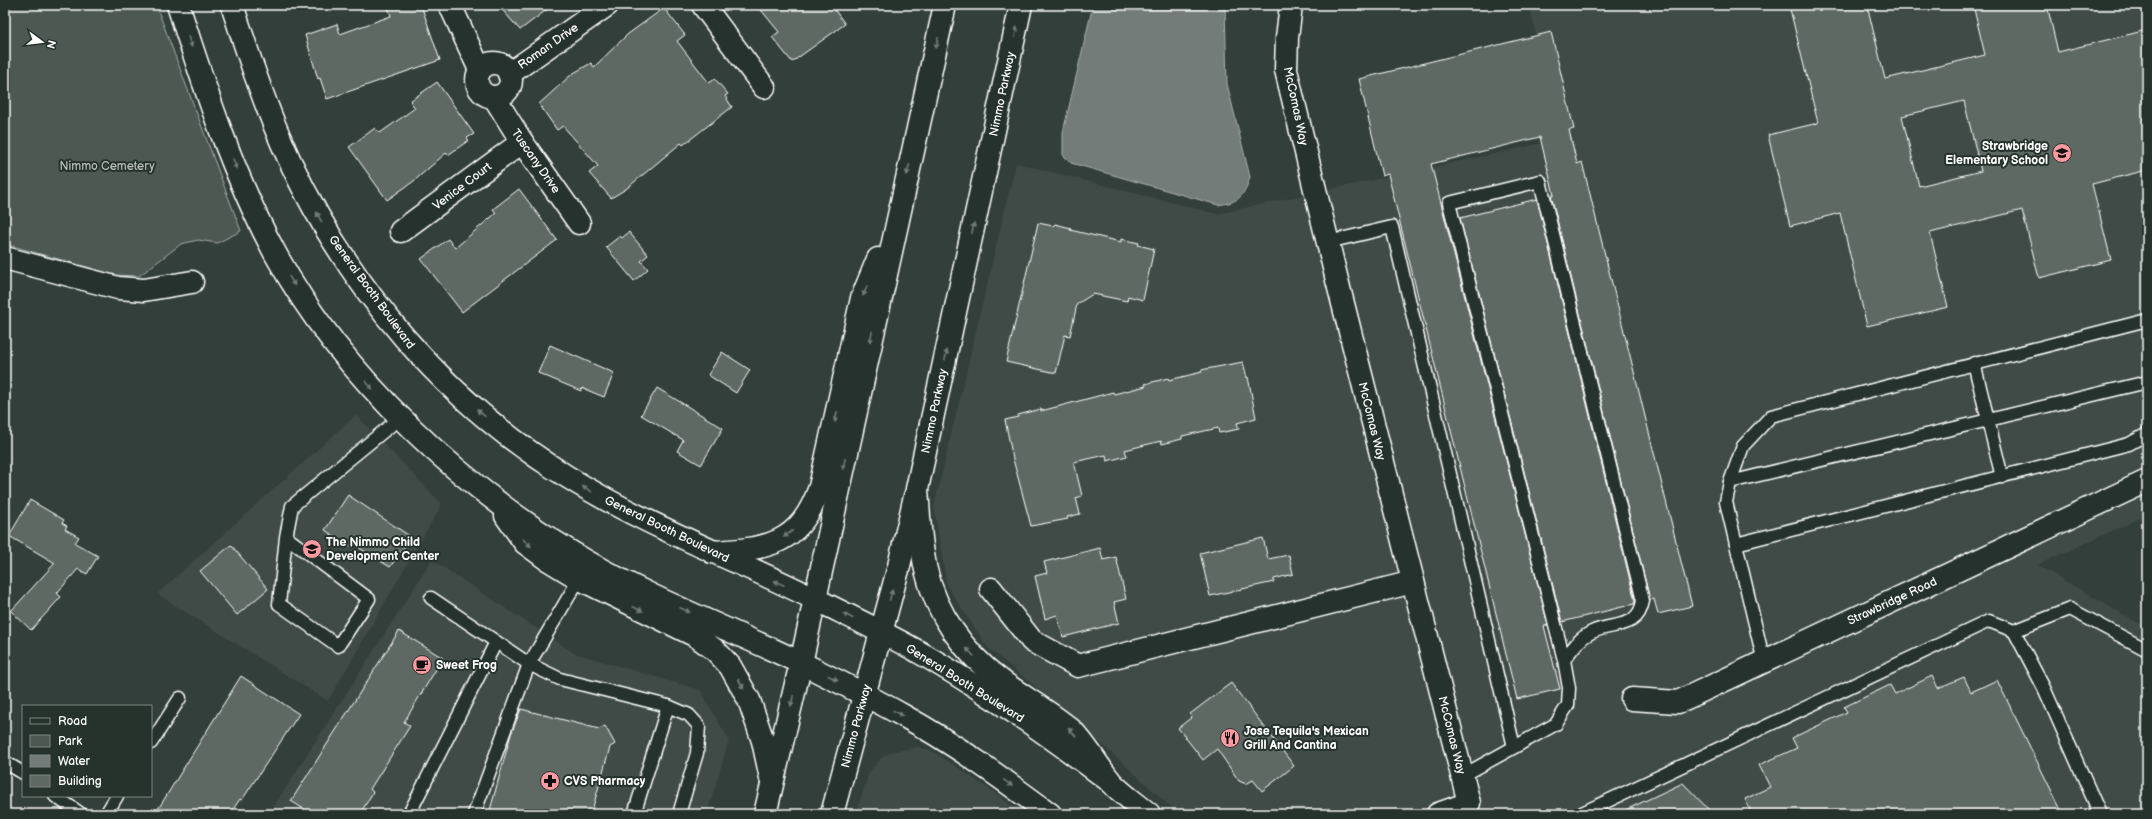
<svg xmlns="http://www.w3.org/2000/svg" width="2152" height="819" font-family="'Balsamiq Sans',sans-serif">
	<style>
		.built { fill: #404c47 }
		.green { fill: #4d5853; stroke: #a6aca9 }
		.water { fill: #737b78; stroke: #abb0ae }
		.building { fill: #5f6964; stroke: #fff; fill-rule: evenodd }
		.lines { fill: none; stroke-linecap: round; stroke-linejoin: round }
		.lane-casing { stroke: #fff; stroke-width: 15 }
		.street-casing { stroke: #fff; stroke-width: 25 }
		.secondary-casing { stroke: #fff; stroke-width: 25 }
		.highway-casing { stroke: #fff; stroke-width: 25 }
		.lane { stroke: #26332d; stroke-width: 12 }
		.street { stroke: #26332d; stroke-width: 22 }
		.secondary { stroke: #26332d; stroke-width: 22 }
		.highway { stroke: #26332d; stroke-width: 22 }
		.oneway { fill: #727a76 }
		.labels { text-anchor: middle; stroke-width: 4; stroke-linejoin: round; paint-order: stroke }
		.street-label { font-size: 12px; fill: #fff; stroke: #26332d }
		.poi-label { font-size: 12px; font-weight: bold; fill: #fff; stroke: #26332d; text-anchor: start }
		.park-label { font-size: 12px; fill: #b8bcba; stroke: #26332d }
	</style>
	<rect width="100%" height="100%" fill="#333f3a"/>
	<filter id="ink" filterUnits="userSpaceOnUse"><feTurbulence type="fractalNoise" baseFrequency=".025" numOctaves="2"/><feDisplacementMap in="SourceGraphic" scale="8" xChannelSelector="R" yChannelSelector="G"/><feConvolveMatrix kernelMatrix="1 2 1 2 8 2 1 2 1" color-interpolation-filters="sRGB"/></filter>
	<g filter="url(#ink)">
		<g class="built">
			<polygon points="1529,5 2147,5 2147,515 2037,565 2147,628 2147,814 1179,814 1064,710 988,648 947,586 934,507 1016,163 1217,214 1562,139"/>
			<polygon points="356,415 442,504 328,701 157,594"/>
			<polygon points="432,560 574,653 700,690 729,740 707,814 269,814"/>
			<polygon points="918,747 932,751 963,771 1024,814 856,814 868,775 875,765 885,755 896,751"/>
		</g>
		<polygon class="green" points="5,5 156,5 241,231 217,243 198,240 181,244 139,276 115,275 5,244"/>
		<path class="water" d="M1093,5H1225L1227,84L1250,177C1244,197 1239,202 1218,205L1071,163L1063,155V132Z"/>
		<g class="building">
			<polygon points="387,5 421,5 440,60 327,99 320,78 318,79 305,35 337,24 340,34 391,16"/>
			<polygon points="498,5 553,5 520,30"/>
			<polygon points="757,5 831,5 845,24 792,62 772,37 779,32"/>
			<path d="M1789,5H1867L1885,79L1985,55L1973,5H2047L2058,52L2147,30V170L2092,184L2111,260L2039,278L2022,210L1930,233L1948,307L1867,326L1840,213L1790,226L1768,135L1818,123ZM1964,101L1981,171L1919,186L1902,116Z"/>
			<polygon points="664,8 685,35 677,41 709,83 715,79 728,94 725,96 732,107 683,145 681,143 626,189 611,198 589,173 598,166 563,126 557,130 539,104 572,74 591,63 594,67 628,34"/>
			<polygon points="1551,32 1574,129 1569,130 1577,164 1582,162 1692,606 1658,614 1654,599 1650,600 1551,195 1554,195 1540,137 1431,164 1548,625 1544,626 1560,689 1517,699 1388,174 1382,176 1359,79"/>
			<polygon points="437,82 474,134 467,138 469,140 448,155 446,153 414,181 387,200 349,147 375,128 380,133 415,108 410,101"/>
			<polygon points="519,189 557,240 462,312 421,259 448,239 455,248 496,213 493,209"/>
			<polygon points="1537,199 1635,601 1634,604 1562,622 1460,218"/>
			<polygon points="1038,223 1053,226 1055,224 1071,228 1070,230 1121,242 1121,239 1139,243 1138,245 1154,249 1143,300 1128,296 1127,301 1093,294 1077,304 1070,336 1065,335 1056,373 1006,362"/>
			<polygon points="629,232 648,255 641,261 648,269 634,281 606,247 620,236 622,238"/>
			<polygon points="550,345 614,373 604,397 582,388 581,391 538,373"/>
			<polygon points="722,352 750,370 736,393 708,375"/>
			<polygon points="1243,362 1247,378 1248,377 1256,418 1237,423 1239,429 1219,433 1218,428 1182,436 1182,439 1162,444 1161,441 1125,450 1127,456 1107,461 1106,455 1074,462 1082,496 1076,498 1080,514 1067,517 1068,519 1031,526 1013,459 1005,420 1018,417 1018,415 1041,409 1041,411 1113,392 1114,394 1146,386 1145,384 1168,378 1169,380 1202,372 1201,370"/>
			<polygon points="657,388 723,428 701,465 677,451 683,440 641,415"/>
			<polygon points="348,495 411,537 390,567 353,544 349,547 325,530"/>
			<polygon points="30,500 64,520 62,523 67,526 65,529 79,537 75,543 98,556 87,574 78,569 57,593 61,597 31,630 11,611 55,563 9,536"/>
			<polygon points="1263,538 1268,559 1289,555 1293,574 1274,579 1274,582 1210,596 1200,553"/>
			<polygon points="231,545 268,589 237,615 200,571"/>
			<polygon points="1100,548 1103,560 1116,557 1126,599 1114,602 1119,623 1063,637 1057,615 1045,619 1035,576 1047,573 1044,562"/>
			<polygon points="399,631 443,658 404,722 410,726 370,789 373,792 360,814 312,814 291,801"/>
			<polygon points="241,676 299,714 242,800 240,799 230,814 155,814"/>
			<polygon points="1932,676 1938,688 1964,677 1971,692 1997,680 2063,814 1752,814 1745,799 1770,787 1759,765 1797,748 1792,738 1847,712 1844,707 1890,685 1895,694"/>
			<polygon points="1231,683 1294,766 1262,791 1253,780 1246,784 1239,781 1217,749 1203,760 1178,728 1192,717 1190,714"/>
			<polygon points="521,709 599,729 605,726 615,744 610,747 591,814 489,814 511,734"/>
			<polygon points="1683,783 1713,814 1617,814"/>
		</g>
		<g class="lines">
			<g class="lane-casing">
				<g id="lane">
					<polyline points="1328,242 1392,227 1514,747"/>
					<polyline points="1974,363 2002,477"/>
					<polyline points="1730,482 2147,382"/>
					<polyline points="286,537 279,604 338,646 369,599 286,537 292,506 401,417"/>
					<polyline points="1736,544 2129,444 2147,434"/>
					<polyline points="431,598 529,664 582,574"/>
					<polyline points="2014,631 2070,609 2147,650"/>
					<polyline points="1764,662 1726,502 1730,482 1743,446 1771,416 2147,320"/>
					<polyline points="151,743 180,698"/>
					<polyline points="5,762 23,773"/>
					<path d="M1462,776L1556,724L1568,705L1569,688L1564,660L1449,203L1540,181L1643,601C1638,630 1614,622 1592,632C1579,638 1572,649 1564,660"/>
					<polyline points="55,796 81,814"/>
					<polyline points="106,814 117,796"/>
					<polyline points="409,814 496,642"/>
					<polyline points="474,814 529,664 560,679 668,706 689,715 699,726 697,753 679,814"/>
					<polyline points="634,814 668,706"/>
					<polyline points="1580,814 1989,621 2014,631 2044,688 2100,814"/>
				</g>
			</g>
			<g class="street-casing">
				<g id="street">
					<polyline points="450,5 480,70"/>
					<polyline points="703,5 764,87"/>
					<polyline points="1291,5 1287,38 1286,70 1336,276 1469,803 1438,814"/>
					<circle cx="494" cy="80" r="17"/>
					<polyline points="509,74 607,5"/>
					<polyline points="494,97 522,142 579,223"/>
					<polyline points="401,231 522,142"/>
					<polyline points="5,258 118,288 144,290 192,282"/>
					<polyline points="991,589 1032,641 1078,666 1413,582"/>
					<polyline points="1632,699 1678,702 2147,481"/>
				</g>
			</g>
			<g class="secondary-casing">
				<g id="secondary">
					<path d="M178,5C205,89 233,175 275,253C343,378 464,490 586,561C655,601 730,629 801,663L765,814"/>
					<path d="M232,5C249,57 266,109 289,159C349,288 445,401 566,476C646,526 733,558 817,600C855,619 894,637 931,659C992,695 1050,736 1107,779"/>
					<polyline points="506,516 525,543 544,557 580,579 696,636 715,650 730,666 749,700 763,741 771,778"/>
					<polyline points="832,814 899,566 915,496"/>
				</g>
			</g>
			<g class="highway-casing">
				<g id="highway">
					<path d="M945,5L801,663C836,680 870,697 904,716C955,744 1003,779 1050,814"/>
					<path d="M1021,5L917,489C919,516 920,544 926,570C936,613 964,653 999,679C1021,696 1047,710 1069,728C1084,740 1098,767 1112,783C1122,794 1137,804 1149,814"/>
					<path d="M712,552C768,549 800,545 820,487L862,298L878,259"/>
				</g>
			</g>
			<use href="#lane" class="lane"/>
			<use href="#street" class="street"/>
			<use href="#secondary" class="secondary"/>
			<use href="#highway" class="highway"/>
		</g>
		<defs><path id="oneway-solid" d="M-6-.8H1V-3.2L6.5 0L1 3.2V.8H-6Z"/></defs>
		<g class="oneway">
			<use href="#oneway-solid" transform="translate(1016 32) rotate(-78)"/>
			<use href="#oneway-solid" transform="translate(190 42) rotate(71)"/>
			<use href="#oneway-solid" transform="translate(937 43) rotate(103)"/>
			<use href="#oneway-solid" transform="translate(235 164) rotate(68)"/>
			<use href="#oneway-solid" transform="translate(908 170) rotate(103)"/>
			<use href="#oneway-solid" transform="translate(319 217) rotate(-119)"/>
			<use href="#oneway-solid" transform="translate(973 228) rotate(-78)"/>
			<use href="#oneway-solid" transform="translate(292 281) rotate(59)"/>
			<use href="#oneway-solid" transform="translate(865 291) rotate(112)"/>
			<use href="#oneway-solid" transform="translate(871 337) rotate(102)"/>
			<use href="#oneway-solid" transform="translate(946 355) rotate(-78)"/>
			<use href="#oneway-solid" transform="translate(369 385) rotate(49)"/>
			<use href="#oneway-solid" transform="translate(481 413) rotate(-140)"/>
			<use href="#oneway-solid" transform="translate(836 417) rotate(102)"/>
			<use href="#oneway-solid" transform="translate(844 464) rotate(102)"/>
			<use href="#oneway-solid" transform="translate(587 489) rotate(-149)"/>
			<use href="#oneway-solid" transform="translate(788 534) rotate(144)"/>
			<use href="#oneway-solid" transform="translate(527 543) rotate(43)"/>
			<use href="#oneway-solid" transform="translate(779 583) rotate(-155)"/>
			<use href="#oneway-solid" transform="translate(891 595) rotate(-75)"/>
			<use href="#oneway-solid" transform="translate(638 609) rotate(25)"/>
			<use href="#oneway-solid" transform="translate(685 610) rotate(24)"/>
			<use href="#oneway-solid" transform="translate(848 616) rotate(-153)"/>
			<use href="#oneway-solid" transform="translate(970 652) rotate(-133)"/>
			<use href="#oneway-solid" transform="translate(833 678) rotate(27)"/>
			<use href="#oneway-solid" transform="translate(741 684) rotate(61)"/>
			<use href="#oneway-solid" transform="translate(792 701) rotate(103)"/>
			<use href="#oneway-solid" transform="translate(898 713) rotate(28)"/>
			<use href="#oneway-solid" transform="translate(1072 732) rotate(-132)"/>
			<use href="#oneway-solid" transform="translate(1008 783) rotate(36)"/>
		</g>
	</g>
	<defs>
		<g id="school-disc" transform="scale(1)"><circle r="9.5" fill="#ff9aa2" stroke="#26332d"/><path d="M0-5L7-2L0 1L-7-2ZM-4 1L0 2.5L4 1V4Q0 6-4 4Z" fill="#111"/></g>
		<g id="cafe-disc" transform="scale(1)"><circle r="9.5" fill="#ff9aa2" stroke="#26332d"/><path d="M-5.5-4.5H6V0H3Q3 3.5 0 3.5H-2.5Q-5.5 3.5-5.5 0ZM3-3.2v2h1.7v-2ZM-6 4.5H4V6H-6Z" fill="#111"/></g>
		<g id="restaurant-disc" transform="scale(1)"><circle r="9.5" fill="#ff9aa2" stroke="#26332d"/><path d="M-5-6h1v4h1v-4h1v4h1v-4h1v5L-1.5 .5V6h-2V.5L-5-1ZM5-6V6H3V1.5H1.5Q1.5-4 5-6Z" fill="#111"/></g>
		<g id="pharmacy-disc" transform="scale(1)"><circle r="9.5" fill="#ff9aa2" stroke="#26332d"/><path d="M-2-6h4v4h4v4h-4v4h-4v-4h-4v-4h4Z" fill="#111"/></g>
	</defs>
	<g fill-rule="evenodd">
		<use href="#school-disc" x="2062" y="153"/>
		<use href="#school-disc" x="312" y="549"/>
		<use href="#cafe-disc" x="422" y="665"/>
		<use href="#restaurant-disc" x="1230" y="738"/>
		<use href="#pharmacy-disc" x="550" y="781"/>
	</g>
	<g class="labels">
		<g class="street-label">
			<text transform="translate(548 46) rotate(-35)" y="4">Roman Drive</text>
			<text transform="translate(1002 94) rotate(-78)" y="4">Nimmo Parkway</text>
			<text transform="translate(1296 106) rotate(78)" y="4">McComas Way</text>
			<text transform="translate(536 161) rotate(55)" y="4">Tuscany Drive</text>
			<text transform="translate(462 186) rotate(-37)" y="4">Venice Court</text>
			<text transform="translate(372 292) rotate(54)" y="4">General Booth Boulevard</text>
			<text transform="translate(934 411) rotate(-78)" y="4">Nimmo Parkway</text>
			<text transform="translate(1372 421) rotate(76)" y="4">McComas Way</text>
			<text transform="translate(667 529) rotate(26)" y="4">General Booth Boulevard</text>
			<text transform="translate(1892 601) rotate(-25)" y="4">Strawbridge Road</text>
			<text transform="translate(965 683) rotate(32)" y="4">General Booth Boulevard</text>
			<text transform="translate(856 726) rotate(-75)" y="4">Nimmo Parkway</text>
			<text transform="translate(1452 735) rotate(76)" y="4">McComas Way</text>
		</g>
		<g class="poi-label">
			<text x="2048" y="150" text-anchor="end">Strawbridge<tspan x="2048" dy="14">Elementary School</tspan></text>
			<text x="326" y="546">The Nimmo Child<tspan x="326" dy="14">Development Center</tspan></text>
			<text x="436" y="669">Sweet Frog</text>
			<text x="1244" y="735">Jose Tequila's Mexican<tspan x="1244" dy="14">Grill And Cantina</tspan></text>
			<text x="564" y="785">CVS Pharmacy</text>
		</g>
		<g class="park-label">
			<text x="107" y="170">Nimmo Cemetery</text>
		</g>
	</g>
	<rect width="2152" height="819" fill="none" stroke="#26332d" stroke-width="20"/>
	<rect x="10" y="10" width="2132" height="799" fill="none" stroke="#fff" stroke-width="1.5" filter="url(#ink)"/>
	<rect x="22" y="705" width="130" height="92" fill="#26332d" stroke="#7d8581"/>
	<rect x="30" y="718" width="20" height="6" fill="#26332d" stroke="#7d8581"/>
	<text x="58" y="725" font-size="12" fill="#ffffff">Road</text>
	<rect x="30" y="735" width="20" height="12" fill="#4d5853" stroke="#7d8581"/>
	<text x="58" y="745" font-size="12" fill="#ffffff">Park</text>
	<rect x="30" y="755" width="20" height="12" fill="#737b78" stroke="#7d8581"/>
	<text x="58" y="765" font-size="12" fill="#ffffff">Water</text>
	<rect x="30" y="775" width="20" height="12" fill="#5f6964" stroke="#7d8581"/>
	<text x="58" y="785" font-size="12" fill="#ffffff">Building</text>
	<g transform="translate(42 42) rotate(105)" stroke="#26332d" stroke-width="3" paint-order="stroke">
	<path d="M0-3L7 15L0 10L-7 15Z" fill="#ffffff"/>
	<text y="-6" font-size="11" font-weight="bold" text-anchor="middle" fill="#ffffff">N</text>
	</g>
</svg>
